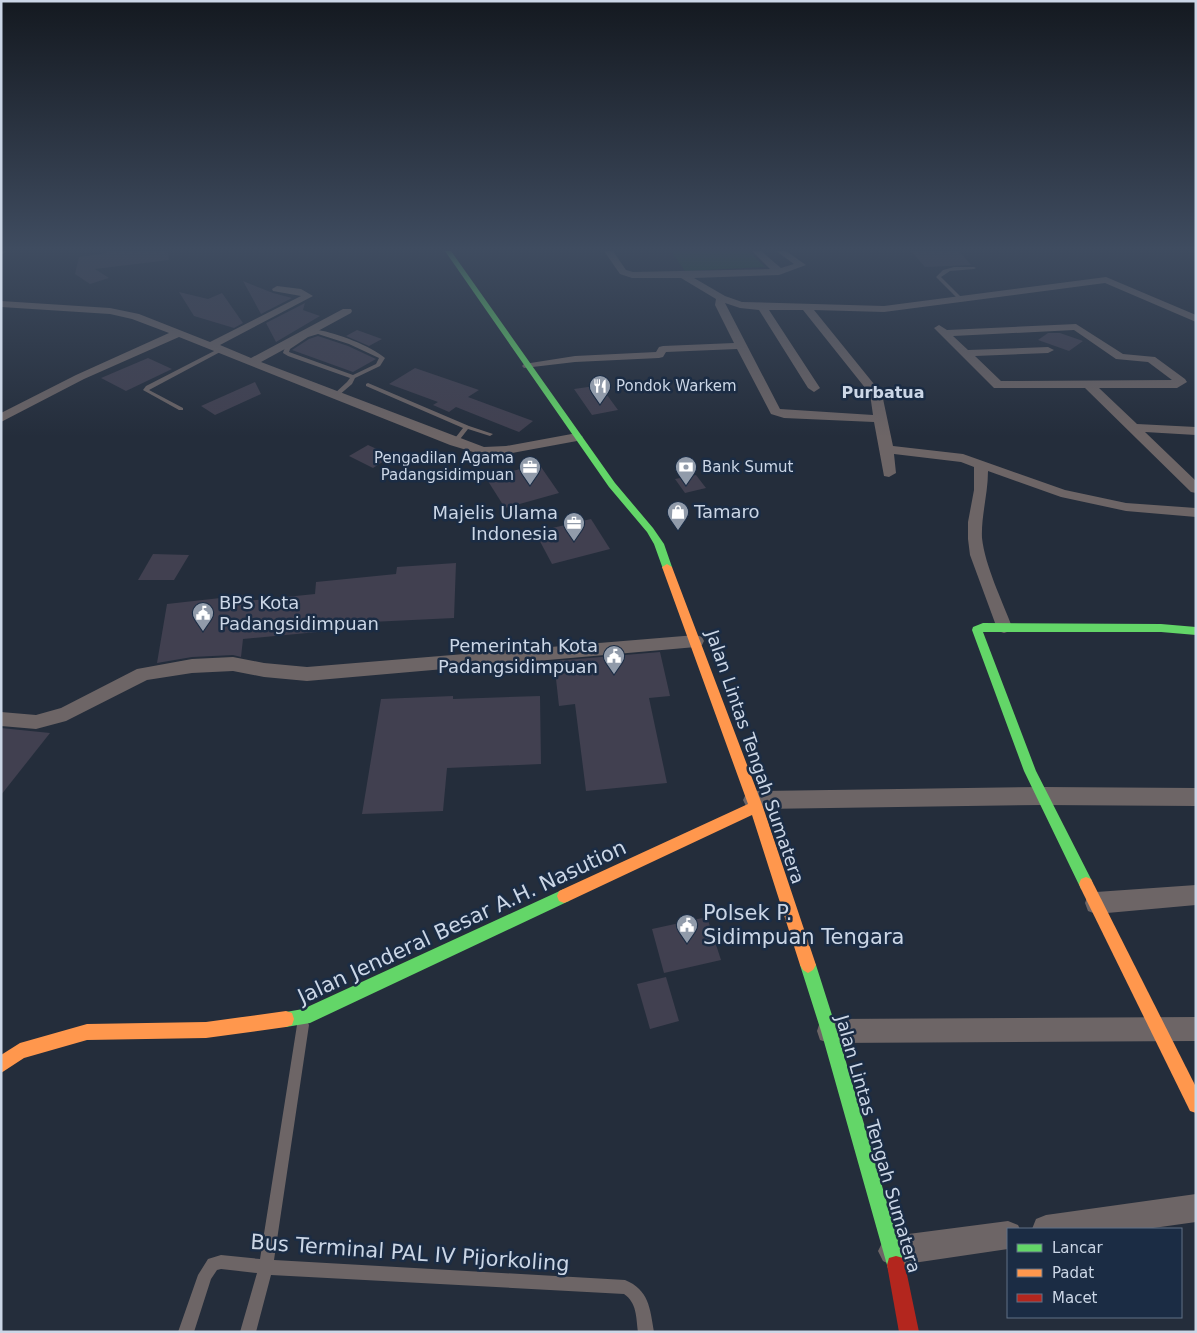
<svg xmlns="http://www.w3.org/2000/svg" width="1197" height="1333" font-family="'DejaVu Sans',sans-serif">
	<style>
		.green { fill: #1c4831 }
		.building { fill: #414050 }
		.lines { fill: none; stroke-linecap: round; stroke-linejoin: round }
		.lane { fill: #6d6566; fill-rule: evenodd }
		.street { fill: #6d6566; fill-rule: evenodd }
		.fast { fill: #63d668; fill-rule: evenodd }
		.slow { fill: #ff974d; fill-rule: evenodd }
		.jam { fill: #b3261e; fill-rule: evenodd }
		.labels { text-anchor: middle; stroke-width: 5; stroke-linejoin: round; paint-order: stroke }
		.far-poi-label { font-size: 15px; fill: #cbd6e6; stroke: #1b2c44; text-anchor: start }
		.far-quarter-label { font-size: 16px; font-weight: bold; fill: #cbd6e6; stroke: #1b2c44 }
		.poi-label { font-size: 18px; fill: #cbd6e6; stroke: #1b2c44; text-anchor: start }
		.street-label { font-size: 18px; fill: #cbd6e6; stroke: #1b2c44 }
		.near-poi-label { font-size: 21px; fill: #cbd6e6; stroke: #1b2c44; text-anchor: start }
		.near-street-label { font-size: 21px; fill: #cbd6e6; stroke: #1b2c44 }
	</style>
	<rect width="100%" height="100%" fill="#242d3b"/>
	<polygon class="green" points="671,251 748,251 765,267 685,271"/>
	<g class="building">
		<polygon points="106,251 168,251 169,260 95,269 109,278 90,284 75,274 79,257 107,253"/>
		<polygon points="911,251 959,251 971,265 925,267"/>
		<polygon points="243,281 273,293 292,298 261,314"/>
		<polygon points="179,292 208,299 222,293 243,323 234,328 194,316"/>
		<polygon points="305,303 303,310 320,316 276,342 266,323"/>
		<polygon points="357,330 382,339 369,346 346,336"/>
		<polygon points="1048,333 1060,333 1083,341 1069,351 1038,340"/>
		<polygon points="318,336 348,346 376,359 353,372 292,350 309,339"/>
		<polygon points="148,358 172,369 126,391 101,378"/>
		<polygon points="415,368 479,390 468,397 533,421 519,432 456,407 449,412 433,405 438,402 389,384"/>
		<polygon points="255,382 261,394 215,415 201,406"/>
		<polygon points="595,386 602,396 607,395 618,410 592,415 574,389"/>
		<polygon points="368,445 392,456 373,468 349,456"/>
		<polygon points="539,464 559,493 505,508 486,478"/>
		<polygon points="696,475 706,488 685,493 675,479"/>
		<polygon points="591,519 610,549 552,564 535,532"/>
		<polygon points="153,554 189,555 174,580 138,580"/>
		<polygon points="456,563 454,618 371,622 371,627 243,639 241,657 233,655 192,657 157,663 167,604 247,595 246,601 315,594 316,582 396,574 397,567"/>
		<polygon points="660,652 670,696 649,698 667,783 586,791 575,704 559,706 554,661"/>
		<polygon points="453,696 453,699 540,696 541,764 447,768 443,811 362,814 381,699"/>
		<polygon points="1,728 50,733 1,795"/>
		<polygon points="707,917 721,960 664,973 652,929"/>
		<polygon points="666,977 679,1021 650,1029 637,984"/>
	</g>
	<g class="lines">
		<g class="lane">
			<polygon points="954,267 974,267 976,268 974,269 950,271 941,277 961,297 961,299 959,300 936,277 943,270"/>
			<path d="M318,330C337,333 371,346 385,358L380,366L355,378L352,384L338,396H334V394L347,382L350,378L288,356L283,353C286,340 306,333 318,330ZM318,334L349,344L379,358L376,364L353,375L289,352L290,349L308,337Z"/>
			<polygon points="220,348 222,349 222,351 149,390 183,408 183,410 179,410 143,390 146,386"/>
			<polygon points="368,383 469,426 493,434 490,436 468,429 457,443 453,443 452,442 463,428 366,386 366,384"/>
			<path d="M303,1019L307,1021L309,1025L274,1260L625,1280C649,1290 650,1308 654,1332H638C636,1317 637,1303 624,1294L271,1275L256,1332H240L257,1273L221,1269L217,1270L211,1279L194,1332H178L198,1275L208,1259L221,1255L260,1259L297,1025L299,1021Z"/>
		</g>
		<g class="street">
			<polygon points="1,251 7,251 1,255"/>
			<path d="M604,251H613L626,270L633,272L770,269L752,251H761L781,268L794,264L776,251H786L806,265L779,275L694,278L725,296L742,302L884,306L1106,277L1196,315V322L1105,283L884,312L814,310L882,394L893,446L963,454L1065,490L1126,503L1196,508V517L1126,511L1061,497L988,471C988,494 981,516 982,538C985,566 1002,600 1012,627L1010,631L1004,633L998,631L970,555L968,539V522L974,490V467L961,462L894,454L896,473L889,477L884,476L874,422L784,418L771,414L737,349L666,352L663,357L659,358L575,362L524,368L522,366L524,364L575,356L656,352L659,347L663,346L734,343L715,305L716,299L681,278H632L620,274ZM725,303L740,308L759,310L808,388L814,392L820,388L769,310H803L870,394L873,415L780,409Z"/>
			<polygon points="277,286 301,289 313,296 220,345 251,358 343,309 351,309 352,311 351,313 261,362 484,447 506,446 577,433 583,437 577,441 506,454 483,455 450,445 179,337 84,379 1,422 1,413 76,375 169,333 132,319 110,314 1,307 1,301 110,308 139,314 210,342 301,296 273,291 272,289"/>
			<path d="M1076,324L1123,354L1155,357L1185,379L1187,382L1177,388H1099L1137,424L1196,427V435L1145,432L1196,481V493L1191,492L1085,388H994L934,328L939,325L947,330ZM1074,330L1116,359L1148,362L1172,380L1001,381L975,356L1048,353L1054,350L1048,347L968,350L953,336Z"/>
			<polygon points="696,635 702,637 704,641 702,645 696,647 307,681 264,677 233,671 192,673 147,680 66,721 36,729 1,726 1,712 36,715 61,708 137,669 192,659 233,657 264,663 307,667"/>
			<polygon points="1043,787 1196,788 1196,806 1043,805 753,809 746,806 743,800 746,794 753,791"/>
			<polygon points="1196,885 1196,905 1096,914 1088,911 1085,903 1088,895 1096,892"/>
			<polygon points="1196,1017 1196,1041 829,1043 820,1040 817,1031 820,1022 829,1019"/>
			<polygon points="1196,1194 1196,1222 1146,1229 1032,1229 1036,1219 1046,1215"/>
			<polygon points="1008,1221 1018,1225 1020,1229 1008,1229 1008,1249 893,1266 883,1261 878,1251 883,1241 893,1236"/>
		</g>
		<g class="fast">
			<polygon points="445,251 451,251 615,483 653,528 664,544 672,567 671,569 663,569 654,544 647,532 609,487"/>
			<polygon points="983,623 1161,624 1196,627 1196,635 1161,632 983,632 1036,771 1091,879 1093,884 1091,889 1086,891 1081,889 1024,771 972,630 973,627"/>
			<polygon points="564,889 569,891 571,896 569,901 310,1023 286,1027 280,1025 278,1019 280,1013 303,1009"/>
			<polygon points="808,957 813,960 816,965 837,1031 905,1265 903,1272 896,1274 889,1272 887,1265 821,1031 800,965 803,960"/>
		</g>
		<g class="slow">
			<polygon points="667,564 672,567 763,807 816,965 813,970 808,973 803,970 800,965 752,815 569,901 564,903 559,901 557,896 559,891 748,804 662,567"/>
			<polygon points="1086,877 1091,879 1196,1087 1196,1113 1190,1111 1081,889 1079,884 1081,879"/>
			<polygon points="286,1011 292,1013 294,1019 292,1025 286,1027 206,1038 87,1040 24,1058 1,1073 1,1055 20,1043 87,1024 206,1022"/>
		</g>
		<polygon class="jam" points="896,1256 903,1258 905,1265 919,1332 899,1332 887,1265 889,1258"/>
	</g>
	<linearGradient id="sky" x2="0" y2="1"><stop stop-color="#141920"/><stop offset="0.57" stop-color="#3f4c60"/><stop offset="1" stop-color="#3f4c60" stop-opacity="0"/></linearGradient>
	<rect width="1197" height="437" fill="url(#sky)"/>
	<defs>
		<g id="restaurant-pin" transform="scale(1.125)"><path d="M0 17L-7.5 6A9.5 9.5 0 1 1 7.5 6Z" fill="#919baa" stroke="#1b2c44"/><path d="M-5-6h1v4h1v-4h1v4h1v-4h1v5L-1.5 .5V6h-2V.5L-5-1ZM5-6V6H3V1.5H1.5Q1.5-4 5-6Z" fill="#fff"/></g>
		<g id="office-pin" transform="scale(1.125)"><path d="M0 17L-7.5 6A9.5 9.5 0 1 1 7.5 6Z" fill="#919baa" stroke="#1b2c44"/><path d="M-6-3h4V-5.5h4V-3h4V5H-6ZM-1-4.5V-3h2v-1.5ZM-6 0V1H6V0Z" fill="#fff"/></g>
		<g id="bank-pin" transform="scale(1.125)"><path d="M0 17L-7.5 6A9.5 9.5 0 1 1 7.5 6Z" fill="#919baa" stroke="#1b2c44"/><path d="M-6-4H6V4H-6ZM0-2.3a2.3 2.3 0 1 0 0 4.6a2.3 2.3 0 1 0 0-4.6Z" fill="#fff"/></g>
		<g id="shop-pin" transform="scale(1.125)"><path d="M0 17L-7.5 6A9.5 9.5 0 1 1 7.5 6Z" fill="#919baa" stroke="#1b2c44"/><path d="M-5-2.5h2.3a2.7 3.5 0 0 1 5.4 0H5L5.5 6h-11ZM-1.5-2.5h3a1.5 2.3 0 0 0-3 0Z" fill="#fff"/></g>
		<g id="civic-pin" transform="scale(1.125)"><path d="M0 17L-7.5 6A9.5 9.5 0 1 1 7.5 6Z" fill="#919baa" stroke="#1b2c44"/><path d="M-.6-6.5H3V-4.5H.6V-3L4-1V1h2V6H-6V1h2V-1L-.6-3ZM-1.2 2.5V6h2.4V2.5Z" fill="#fff"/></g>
	</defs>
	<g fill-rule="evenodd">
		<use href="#restaurant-pin" x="600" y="386"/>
		<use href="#office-pin" x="530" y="467"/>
		<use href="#bank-pin" x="686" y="467"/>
		<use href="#shop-pin" x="678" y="512"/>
		<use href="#office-pin" x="574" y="523"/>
		<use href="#civic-pin" x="203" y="613"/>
		<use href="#civic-pin" x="614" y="656"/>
		<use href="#civic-pin" x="687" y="925"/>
	</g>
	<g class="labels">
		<g class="far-poi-label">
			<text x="616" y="391">Pondok Warkem</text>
			<text x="514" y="463" text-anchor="end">Pengadilan Agama<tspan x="514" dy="17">Padangsidimpuan</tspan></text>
			<text x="702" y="472">Bank Sumut</text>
		</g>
		<g class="far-quarter-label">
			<text x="883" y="398">Purbatua</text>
		</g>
		<g class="poi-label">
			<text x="694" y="518">Tamaro</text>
			<text x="558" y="519" text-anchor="end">Majelis Ulama<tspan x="558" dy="21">Indonesia</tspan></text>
			<text x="219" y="609">BPS Kota<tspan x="219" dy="21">Padangsidimpuan</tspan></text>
			<text x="598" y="652" text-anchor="end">Pemerintah Kota<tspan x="598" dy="21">Padangsidimpuan</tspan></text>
		</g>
		<g class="street-label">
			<text transform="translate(755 757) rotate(71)" y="6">Jalan Lintas Tengah Sumatera</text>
			<text transform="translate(878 1144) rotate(74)" y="6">Jalan Lintas Tengah Sumatera</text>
		</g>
		<g class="near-poi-label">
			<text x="703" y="920">Polsek P.<tspan x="703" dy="24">Sidimpuan Tengara</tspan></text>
		</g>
		<g class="near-street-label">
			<text transform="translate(462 922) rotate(-25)" y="7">Jalan Jenderal Besar A.H. Nasution</text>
			<text transform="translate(410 1253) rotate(4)" y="7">Bus Terminal PAL IV Pijorkoling</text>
		</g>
	</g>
	<rect width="1197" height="1333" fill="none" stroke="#cbd6e6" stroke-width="5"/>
	<rect x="1007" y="1228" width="175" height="90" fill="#1b2c44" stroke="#617085"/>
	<rect x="1017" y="1244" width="25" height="8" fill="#63d668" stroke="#617085"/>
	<text x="1052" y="1253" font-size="15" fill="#cbd6e6">Lancar</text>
	<rect x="1017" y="1269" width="25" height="8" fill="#ff974d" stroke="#617085"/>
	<text x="1052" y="1278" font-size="15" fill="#cbd6e6">Padat</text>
	<rect x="1017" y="1294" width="25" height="8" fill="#b3261e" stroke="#617085"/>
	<text x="1052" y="1303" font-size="15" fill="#cbd6e6">Macet</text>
</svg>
